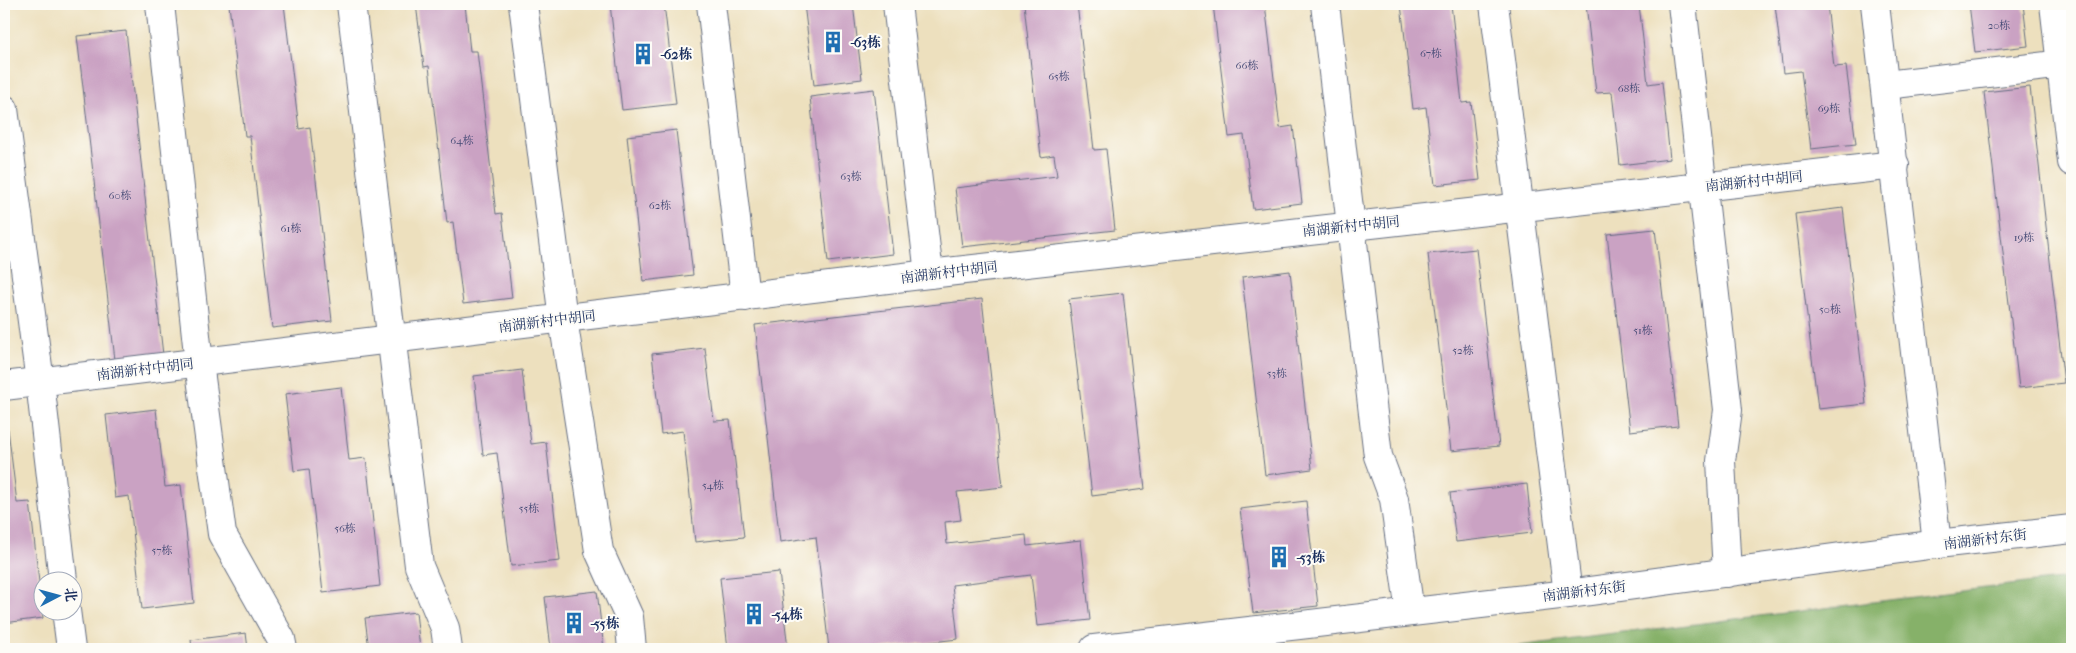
<svg xmlns="http://www.w3.org/2000/svg" width="2076" height="653" font-family="'IM FELL French Canon','Noto Serif SC',serif">
	<style>
		.forest { fill: #86b169; stroke: #507064 }
		.building { fill: #caa2c3 }
		.lines { fill: none; stroke-linecap: round; stroke-linejoin: round }
		.minor-casing { stroke: #646d80; stroke-width: 30 }
		.minor { stroke: #fff; stroke-width: 28 }
		.labels { text-anchor: middle; stroke-width: 4; stroke-linejoin: round; paint-order: stroke }
		.number-label { font-size: 11px; fill: #474c77 }
		.poi-label { font-size: 14px; font-weight: bold; fill: #1b2f5e; stroke: #fdfcf7; text-anchor: start }
		.street-label { font-size: 14px; fill: #1b2f5e; stroke: #fdfcf7 }
	</style>
	<rect width="100%" height="100%" fill="#fdfcf7"/>
	<filter id="ink" filterUnits="userSpaceOnUse"><feTurbulence type="fractalNoise" baseFrequency=".02" numOctaves="2"/><feDisplacementMap in="SourceGraphic" scale="10" xChannelSelector="R" yChannelSelector="G"/><feConvolveMatrix kernelMatrix="1 2 1 2 8 2 1 2 1" color-interpolation-filters="sRGB"/></filter>
	<filter id="wash" filterUnits="userSpaceOnUse"><feTurbulence type="fractalNoise" baseFrequency=".0096" numOctaves="4" result="noise"/><feDisplacementMap in="SourceGraphic" scale="20" xChannelSelector="R" yChannelSelector="G"/><feGaussianBlur stdDeviation="1.12" result="paint"/><feColorMatrix in="noise" values="0 0 0 0 0 0 0 0 0 0 0 0 0 0 0 0 0 1.4 0 .05"/><feComposite in="paint" operator="in"/></filter>
	<g filter="url(#wash)">
		<rect width="100%" height="100%" fill="#ede0be"/>
		<polygon class="forest" points="2072,578 2072,649 1494,649 2042,581"/>
		<g id="blocks">
			<g class="building">
				<polygon points="243,4 284,4 299,129 310,127 332,321 272,328 250,136 245,136 229,5"/>
				<polygon points="416,4 465,4 470,51 477,51 496,214 502,213 512,298 463,304 453,222 447,223 429,66 424,67"/>
				<polygon points="610,4 664,4 676,104 622,110"/>
				<polygon points="804,4 853,4 862,79 814,85"/>
				<polygon points="1024,4 1077,4 1094,150 1106,149 1115,230 962,247 955,188 1057,176 1054,155 1041,157"/>
				<polygon points="1213,4 1265,4 1280,128 1293,126 1302,203 1253,209 1244,135 1229,137"/>
				<polygon points="1401,4 1451,4 1462,103 1471,102 1480,180 1435,185 1426,107 1413,109"/>
				<polygon points="1586,4 1639,4 1648,84 1662,82 1670,159 1620,165 1612,92 1596,93"/>
				<polygon points="1775,4 1827,4 1834,67 1846,66 1856,144 1811,149 1801,71 1783,73"/>
				<polygon points="1969,4 2023,4 2028,46 1975,52"/>
				<polygon points="126,31 163,355 115,360 77,36"/>
				<polygon points="2030,87 2064,383 2019,388 1984,92"/>
				<polygon points="874,89 893,254 828,262 810,97"/>
				<polygon points="676,130 693,275 643,281 627,136"/>
				<polygon points="1843,208 1866,404 1818,409 1795,214"/>
				<polygon points="1655,229 1678,426 1630,431 1607,234"/>
				<polygon points="1476,249 1499,446 1451,451 1428,254"/>
				<polygon points="1290,271 1312,469 1265,475 1242,277"/>
				<polygon points="1123,293 1145,489 1092,496 1069,299"/>
				<polygon points="982,299 1003,487 957,492 961,520 945,522 947,544 1026,535 1027,546 1081,540 1090,620 1037,626 1031,575 952,585 958,639 872,649 829,649 816,537 780,542 755,325"/>
				<polygon points="705,348 714,421 730,420 744,537 695,542 683,431 661,434 652,354"/>
				<polygon points="522,370 531,444 546,442 560,561 511,566 497,453 483,455 474,376"/>
				<polygon points="341,387 349,460 366,458 380,586 323,593 309,469 294,471 285,394"/>
				<polygon points="156,409 165,487 181,485 194,603 142,609 129,496 115,498 106,415"/>
				<polygon points="4,429 8,429 17,503 30,502 43,618 4,623"/>
				<polygon points="1527,484 1532,533 1456,542 1450,493"/>
				<polygon points="1306,501 1318,606 1253,613 1240,509"/>
				<polygon points="779,572 788,649 728,649 720,578"/>
				<polygon points="597,591 604,649 551,649 545,597"/>
				<polygon points="416,612 420,649 369,649 365,618"/>
				<polygon points="246,633 248,649 192,649 191,640"/>
			</g>
		</g>
	</g>
	<g filter="url(#ink)">
		<use href="#blocks" fill-opacity="0" stroke="#646d80" stroke-width="1"/>
		<g class="lines">
			<g class="minor-casing">
				<g id="minor">
					<polyline points="160,4 199,363 222,534 281,639 283,649"/>
					<polyline points="351,4 419,566 445,628 448,649"/>
					<polyline points="523,4 563,319 599,551 629,617 632,649"/>
					<polyline points="711,4 745,297"/>
					<polyline points="897,4 929,274"/>
					<polyline points="1325,4 1378,456 1394,499 1410,612"/>
					<polyline points="1494,4 1568,594"/>
					<polyline points="1682,4 1728,410 1721,461 1727,573"/>
					<polyline points="1875,4 1937,544"/>
					<polyline points="2054,4 2072,162"/>
					<polyline points="1886,85 2072,63"/>
					<polyline points="4,109 40,382 63,580"/>
					<polyline points="4,386 929,274 1895,165"/>
					<polyline points="66,610 71,649"/>
					<polyline points="1094,649 1568,594 1937,544 2072,529"/>
				</g>
			</g>
			<use href="#minor" class="minor"/>
		</g>
	</g>
	<defs>
		<g id="building-bare" transform="scale(1.725)"><path d="M-4-6H4V6H1V3H-1V6H-4ZM-2.5-4.3h1.7v1.8h-1.7ZM.8-4.3h1.7v1.8H.8ZM-2.5-1h1.7V.8h-1.7ZM.8-1h1.7V.8H.8Z" fill="#1f6fb2" stroke="#fdfcf7" stroke-width="2.5" paint-order="stroke"/></g>
	</defs>
	<g fill-rule="evenodd">
		<use href="#building-bare" x="833" y="42"/>
		<use href="#building-bare" x="643" y="54"/>
		<use href="#building-bare" x="1279" y="557"/>
		<use href="#building-bare" x="754" y="614"/>
		<use href="#building-bare" x="574" y="623"/>
	</g>
	<g class="labels">
		<g class="number-label">
			<text x="1999" y="29">20栋</text>
			<text x="1431" y="57">67栋</text>
			<text x="1247" y="69">66栋</text>
			<text x="1059" y="80">65栋</text>
			<text x="1629" y="92">68栋</text>
			<text x="1829" y="112">69栋</text>
			<text x="462" y="144">64栋</text>
			<text x="851" y="180">63栋</text>
			<text x="120" y="199">60栋</text>
			<text x="660" y="209">62栋</text>
			<text x="291" y="232">61栋</text>
			<text x="2024" y="241">19栋</text>
			<text x="1830" y="313">50栋</text>
			<text x="1643" y="334">51栋</text>
			<text x="1463" y="354">52栋</text>
			<text x="1277" y="377">53栋</text>
			<text x="713" y="489">54栋</text>
			<text x="529" y="512">55栋</text>
			<text x="345" y="532">56栋</text>
			<text x="162" y="554">57栋</text>
		</g>
		<g class="poi-label">
			<text x="850" y="47">-63栋</text>
			<text x="660" y="59">-62栋</text>
			<text x="1296" y="562">-53栋</text>
			<text x="771" y="619">-54栋</text>
			<text x="590" y="628">-55栋</text>
		</g>
		<g class="street-label">
			<text transform="translate(1754 181) rotate(-6)" y="5">南湖新村中胡同</text>
			<text transform="translate(1351 226) rotate(-6)" y="5">南湖新村中胡同</text>
			<text transform="translate(949 272) rotate(-7)" y="5">南湖新村中胡同</text>
			<text transform="translate(547 321) rotate(-7)" y="5">南湖新村中胡同</text>
			<text transform="translate(145 369) rotate(-7)" y="5">南湖新村中胡同</text>
			<text transform="translate(1985 539) rotate(-7)" y="5">南湖新村东街</text>
			<text transform="translate(1584 591) rotate(-7)" y="5">南湖新村东街</text>
		</g>
	</g>
	<rect width="2076" height="653" fill="none" stroke="#fdfcf7" stroke-width="20"/>
	<g transform="translate(58 596) rotate(84)"><circle r="24" fill="#fdfcf7" stroke="#a3aaba"/>
	<path d="M0-4L9 19L0 12L-9 19Z" fill="#1f6fb2"/>
	<text y="-8" font-size="14" font-weight="bold" text-anchor="middle" fill="#1b2f5e">北</text>
	</g>
</svg>
